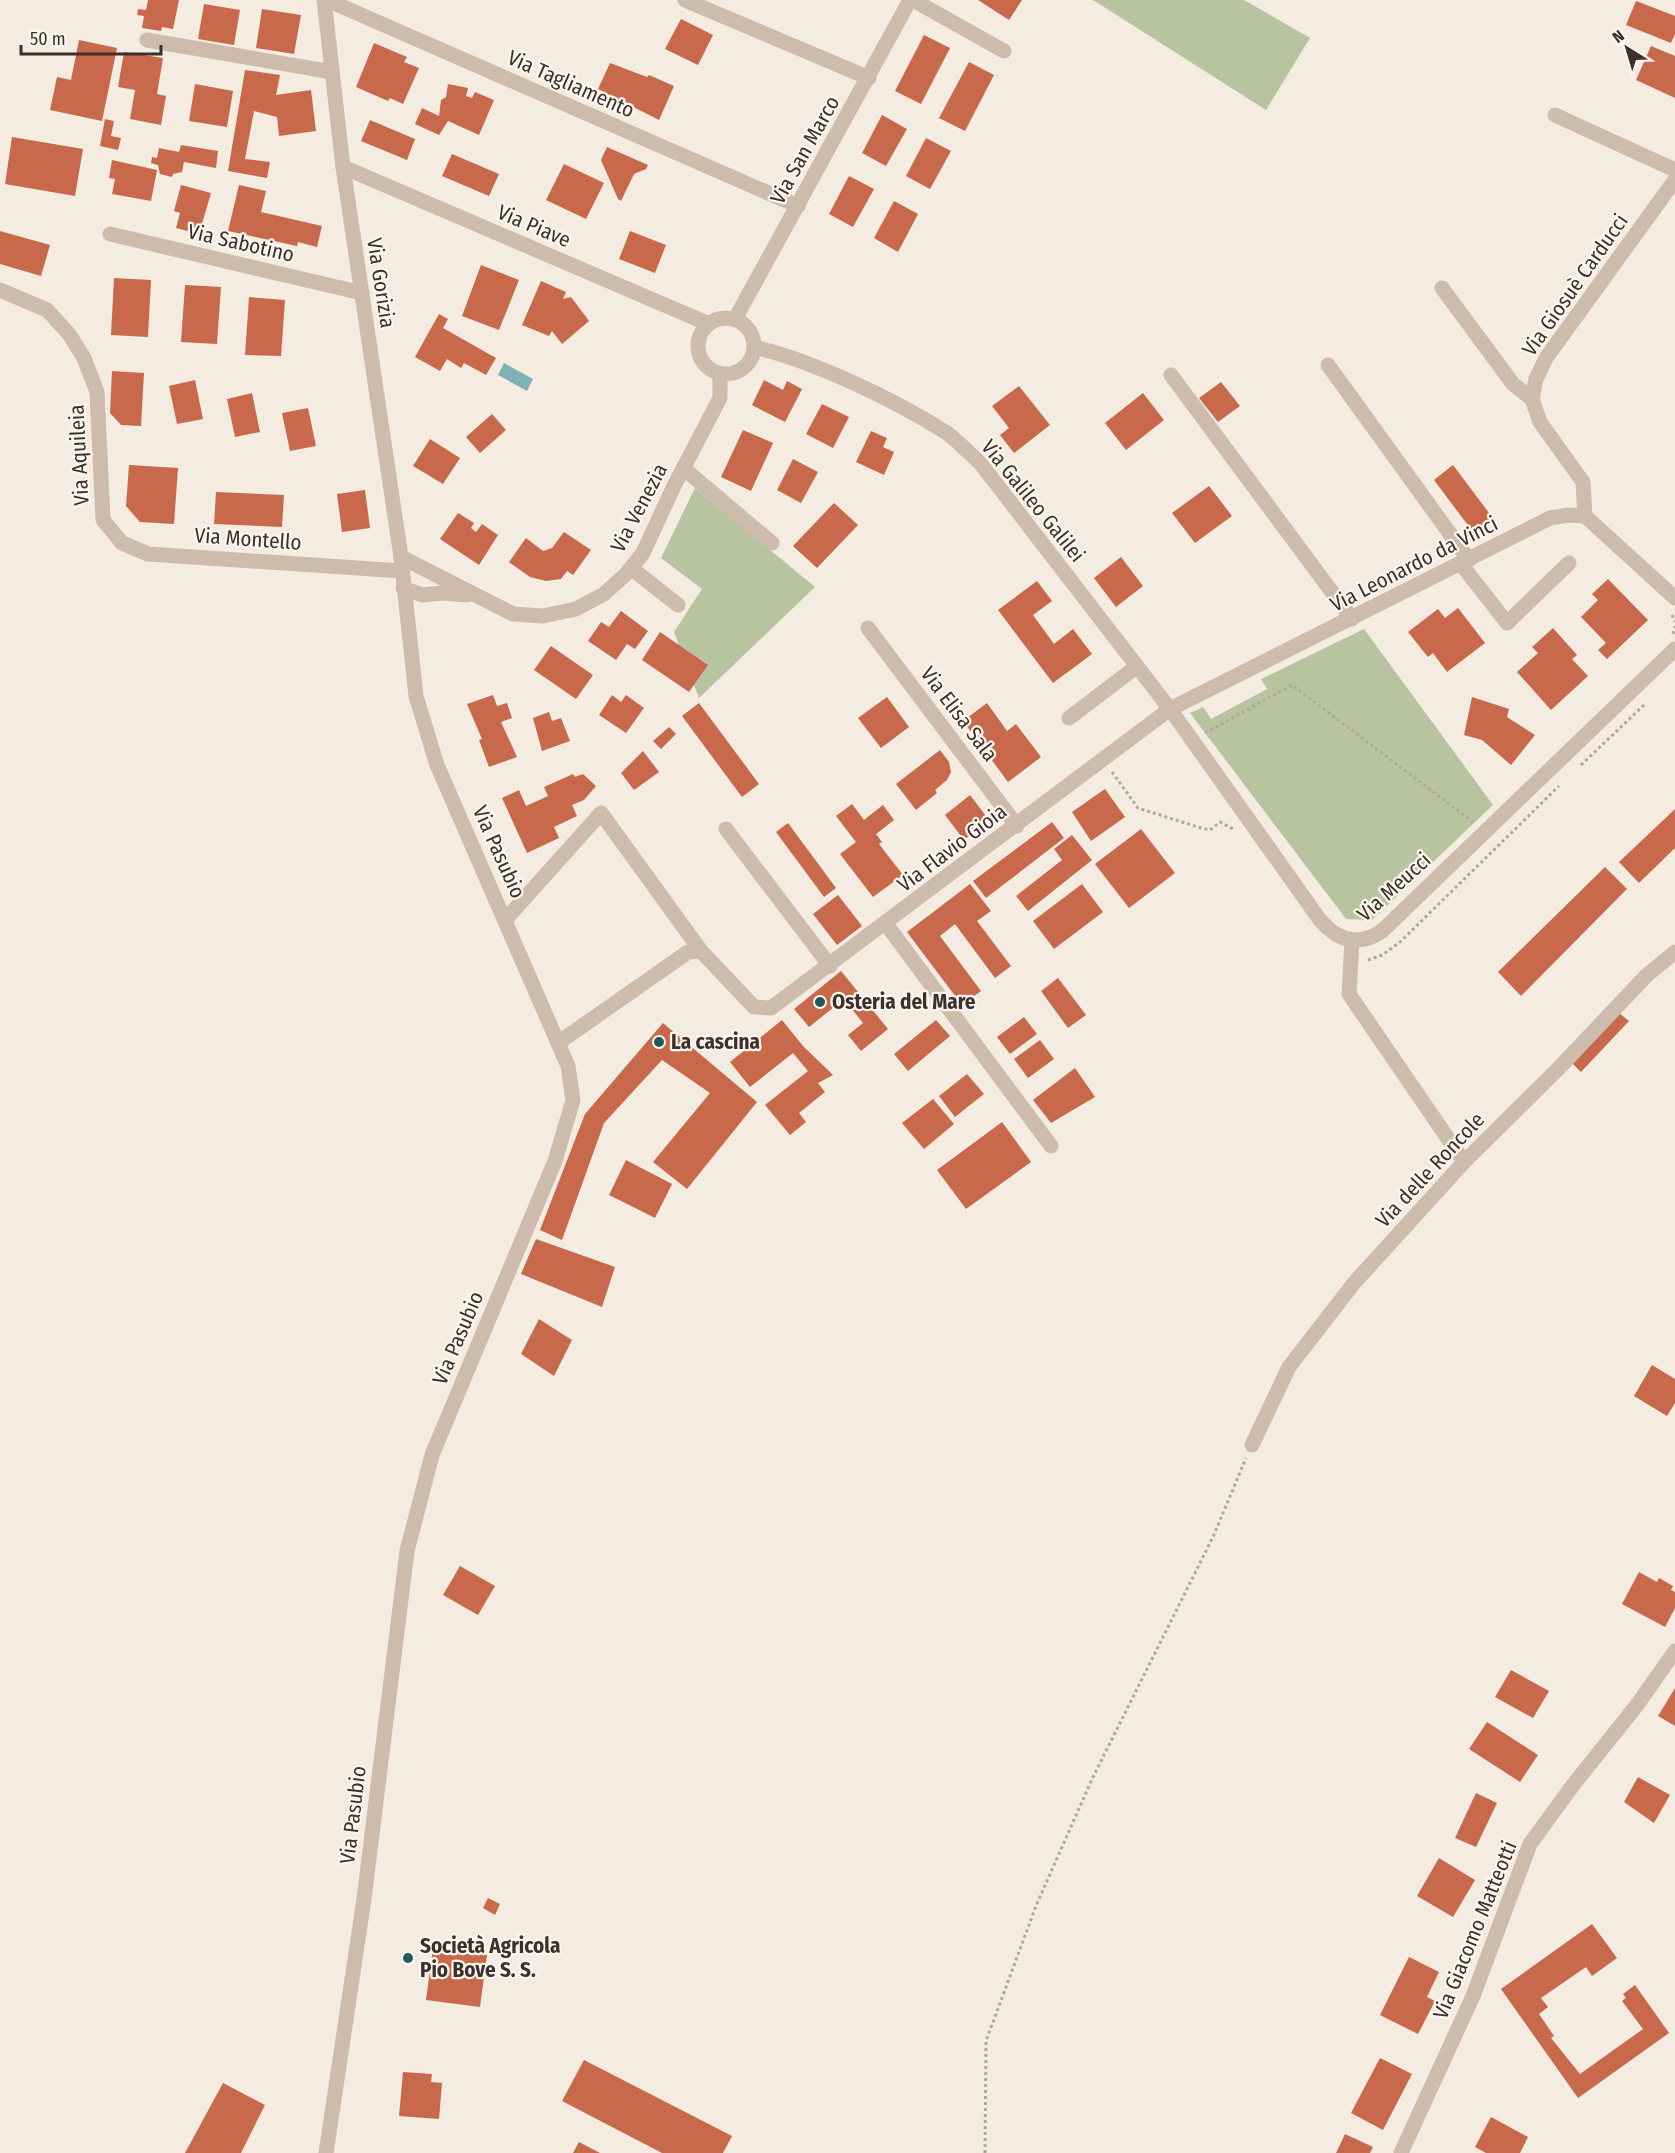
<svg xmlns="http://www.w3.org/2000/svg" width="1675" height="2153" font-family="'Fira Sans Condensed',sans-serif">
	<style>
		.green { fill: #b8c4a0 }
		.water { fill: #7fb0b2 }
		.building { fill: #c8694b }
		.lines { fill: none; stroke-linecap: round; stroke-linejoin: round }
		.path { stroke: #b9a596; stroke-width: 3; stroke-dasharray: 3 3; stroke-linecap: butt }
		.minor { stroke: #cdbbac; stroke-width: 15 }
		.poi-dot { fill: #1f5a5e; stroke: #fbf5ee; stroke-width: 2 }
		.labels { text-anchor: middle; stroke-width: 4.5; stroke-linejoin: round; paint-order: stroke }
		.street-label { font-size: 21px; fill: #3b302b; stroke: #fbf5ee }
		.poi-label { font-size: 21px; font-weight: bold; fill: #3b302b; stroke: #fbf5ee; text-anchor: start }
	</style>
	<rect width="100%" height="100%" fill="#f4ebe1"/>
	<g class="green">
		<polygon points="1093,0 1244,0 1310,38 1266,110"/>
		<polygon points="695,488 815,587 699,698 674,632 702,589 661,558"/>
		<polygon points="1364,629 1493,805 1372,920 1346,919 1190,713 1203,707 1211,719 1267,689 1261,679"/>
	</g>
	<polygon class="water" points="504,363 533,379 527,391 498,375"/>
	<g class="building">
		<polygon points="148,0 179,0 173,29 162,27 161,31 142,28 144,16 137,15 138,9 146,10"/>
		<polygon points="978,0 1022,0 1009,20"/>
		<polygon points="1636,1 1675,16 1675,34 1671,43 1626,25"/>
		<polygon points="204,4 240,10 234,45 198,39"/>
		<polygon points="262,9 301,15 294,54 256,48"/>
		<polygon points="681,19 713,35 698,65 665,49"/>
		<polygon points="924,35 950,48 921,104 895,91"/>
		<polygon points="79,40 117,48 102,121 50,110 57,77 71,80"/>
		<polygon points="374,43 407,57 404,62 419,68 403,104 390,98 388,101 356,87"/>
		<polygon points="1651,46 1675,56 1675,98 1636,80"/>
		<polygon points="124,52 163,58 157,94 166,96 161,125 130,119 135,90 118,87"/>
		<polygon points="969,62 994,75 965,131 939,118"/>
		<polygon points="610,63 647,77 649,75 674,86 659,120 598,89"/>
		<polygon points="245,70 280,75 276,95 311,90 316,131 279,136 277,117 254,111 245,159 270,162 267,178 228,171"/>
		<polygon points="195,84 233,91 227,127 189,121"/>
		<polygon points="448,84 468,88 466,96 472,98 475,92 494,100 479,135 448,121 439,135 415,124 422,108 439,116 441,100 446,97"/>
		<polygon points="882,115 907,129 886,166 862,153"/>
		<polygon points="105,119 114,121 111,136 121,138 118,150 100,146"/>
		<polygon points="370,120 415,139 407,160 361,141"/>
		<polygon points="12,137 83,149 75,196 5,184"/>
		<polygon points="926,138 951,151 930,189 906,176"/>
		<polygon points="181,145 218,151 216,168 184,162 182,172 173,174 172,177 160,174 158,165 151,163 152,157 157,158 159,148 179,152"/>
		<polygon points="607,147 648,165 646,169 634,174 621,201 618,199 601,160"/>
		<polygon points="452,154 499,174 489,196 442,176"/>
		<polygon points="112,160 157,170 151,201 112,194 115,179 109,178"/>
		<polygon points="564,164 604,183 586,219 546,200"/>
		<polygon points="849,176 874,189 853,227 829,214"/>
		<polygon points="181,185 211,193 199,234 176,228 180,213 174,211"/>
		<polygon points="239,185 266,191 261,212 322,226 317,247 298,242 297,246 228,231"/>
		<polygon points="894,201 918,214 898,252 874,238"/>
		<polygon points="0,231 50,245 41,276 0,264"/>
		<polygon points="630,231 666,245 655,273 619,259"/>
		<polygon points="481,265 519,280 499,330 462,316"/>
		<polygon points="114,278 151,280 148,337 111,335"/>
		<polygon points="541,281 566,292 563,299 571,297 589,321 562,344 552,331 549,336 522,325"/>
		<polygon points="185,285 221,287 217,344 181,342"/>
		<polygon points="249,297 285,300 281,356 245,355"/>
		<polygon points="439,314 448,319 443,328 496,358 486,375 464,363 461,368 447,359 440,371 415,357"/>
		<polygon points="112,371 144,373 141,426 121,425 110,413"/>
		<polygon points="195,380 203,419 177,424 169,386"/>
		<polygon points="764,380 783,390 787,381 802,389 785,422 752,405"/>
		<polygon points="1221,382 1240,406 1218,422 1199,398"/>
		<polygon points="1019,386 1050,425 1014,453 1000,435 1009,428 992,406"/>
		<polygon points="252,393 260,432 235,437 227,399"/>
		<polygon points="1143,393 1164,420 1126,450 1105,423"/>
		<polygon points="822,404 849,417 833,448 806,434"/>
		<polygon points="308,408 316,446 290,451 282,413"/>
		<polygon points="492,414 506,430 480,453 466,437"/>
		<polygon points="743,430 773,443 751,491 721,477"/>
		<polygon points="871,431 887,438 883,447 894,452 884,475 856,462"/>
		<polygon points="430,439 460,458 443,484 413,466"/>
		<polygon points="793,459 818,472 801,503 777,490"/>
		<polygon points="129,465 178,468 174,524 140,522 126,506"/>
		<polygon points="1453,465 1492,517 1473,532 1434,480"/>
		<polygon points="1209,486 1232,516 1195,543 1172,513"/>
		<polygon points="365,490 370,528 342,532 337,494"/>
		<polygon points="216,492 284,495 282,527 214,524"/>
		<polygon points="834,503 858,525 817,568 793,546"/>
		<polygon points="458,513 474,523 471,528 476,532 482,524 498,535 479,565 440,539"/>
		<polygon points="564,532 591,550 573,575 567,571 561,579 546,581 530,577 509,562 526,538 543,551 552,548"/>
		<polygon points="1121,557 1143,586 1116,607 1094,578"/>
		<polygon points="1608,579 1648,620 1607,659 1598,650 1606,643 1581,617 1598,600 1592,594"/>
		<polygon points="1037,581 1052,601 1033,615 1054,644 1073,629 1092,654 1053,683 998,610"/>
		<polygon points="1458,608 1485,643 1447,672 1433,653 1428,657 1408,632 1438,609 1445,618"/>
		<polygon points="621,611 648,631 635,649 627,644 616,660 588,641 601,622 609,627"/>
		<polygon points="1553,628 1577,655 1572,659 1588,676 1551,710 1517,672 1538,653 1532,647"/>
		<polygon points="660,632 708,665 689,692 642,660"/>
		<polygon points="551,646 593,675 576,699 534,670"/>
		<polygon points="493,695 497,706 507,703 512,718 501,722 517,757 489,767 479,740 482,739 467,704"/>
		<polygon points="612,695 621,702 626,695 644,708 626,733 599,715"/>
		<polygon points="887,697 909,727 881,748 858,718"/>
		<polygon points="1472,697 1509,709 1507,717 1535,735 1511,765 1482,740 1464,735"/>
		<polygon points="699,703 759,784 742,797 682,716"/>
		<polygon points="987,703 1007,731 1016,724 1041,757 1008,782 963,721"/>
		<polygon points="549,712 552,721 561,718 570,741 542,751 533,718"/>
		<polygon points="669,727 676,734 661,749 653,741"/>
		<polygon points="940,750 949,762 951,772 947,780 935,790 937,793 916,810 896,784"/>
		<polygon points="643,751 659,772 634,790 621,773"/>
		<polygon points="573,774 575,777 583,774 596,786 584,800 572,805 577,816 554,827 559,838 527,853 502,798 519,790 526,806 548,796 544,787"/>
		<polygon points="1105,789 1125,817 1091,841 1072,812"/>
		<polygon points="970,795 989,820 964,840 945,815"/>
		<polygon points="852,804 864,820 883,805 894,820 876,834 882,842 879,844 903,875 873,897 840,854 856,842 836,816"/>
		<polygon points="1675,809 1675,848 1639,883 1619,862"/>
		<polygon points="1052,822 1064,838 986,898 973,881"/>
		<polygon points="788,823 836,888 824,897 776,832"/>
		<polygon points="1141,829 1175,873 1129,908 1095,864"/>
		<polygon points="1072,835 1092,860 1028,911 1016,896 1062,860 1054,849"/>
		<polygon points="1605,867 1627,889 1521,996 1498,972"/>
		<polygon points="970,884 991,911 977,921 1011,966 995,978 955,924 940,936 981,991 962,1005 907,932"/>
		<polygon points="1082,884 1103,912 1054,949 1033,921"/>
		<polygon points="838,895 862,926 837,945 813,914"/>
		<polygon points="841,971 888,1029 861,1051 848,1035 863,1023 844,999 809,1027 794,1009"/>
		<polygon points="1058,978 1086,1015 1068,1028 1041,991"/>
		<polygon points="1619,1013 1629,1021 1581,1072 1572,1063"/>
		<polygon points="1024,1017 1037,1034 1010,1054 997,1037"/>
		<polygon points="782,1020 803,1046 833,1075 818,1083 825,1092 799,1113 806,1122 790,1135 765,1105 808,1071 793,1053 750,1087 730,1062"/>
		<polygon points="936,1020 950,1036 908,1071 894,1054"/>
		<polygon points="663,1023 757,1102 687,1189 653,1162 710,1093 662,1060 604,1123 562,1240 540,1230 585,1114"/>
		<polygon points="1040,1040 1054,1059 1028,1078 1014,1059"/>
		<polygon points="1075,1068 1095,1097 1051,1123 1033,1100"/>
		<polygon points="967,1074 984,1094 955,1117 939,1096"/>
		<polygon points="933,1099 954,1124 924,1149 902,1123"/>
		<polygon points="1002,1122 1031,1162 966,1209 937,1170"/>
		<polygon points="626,1160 672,1184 655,1218 609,1195"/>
		<polygon points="536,1239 615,1267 602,1307 521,1274"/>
		<polygon points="539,1319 572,1340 554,1376 521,1354"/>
		<polygon points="1652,1365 1675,1379 1675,1403 1667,1416 1634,1396"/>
		<polygon points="460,1566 495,1586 478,1615 443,1595"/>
		<polygon points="1639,1572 1657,1582 1659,1578 1673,1586 1671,1590 1675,1592 1675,1608 1665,1627 1622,1604"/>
		<polygon points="1511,1670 1549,1691 1533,1718 1495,1697"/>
		<polygon points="1675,1688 1675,1726 1658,1716"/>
		<polygon points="1487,1722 1538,1755 1520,1782 1469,1749"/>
		<polygon points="1638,1777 1670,1795 1654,1823 1624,1802"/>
		<polygon points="1476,1793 1497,1803 1476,1847 1455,1838"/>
		<polygon points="1439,1858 1475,1880 1453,1917 1417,1896"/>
		<polygon points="488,1898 500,1904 495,1915 483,1908"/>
		<polygon points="1592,1924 1617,1958 1592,1976 1586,1967 1541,1998 1548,2007 1539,2014 1554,2036 1551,2038 1580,2074 1643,2029 1622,2001 1626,1998 1623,1994 1635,1985 1669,2033 1578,2098 1501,1989"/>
		<polygon points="433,1948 487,1955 480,2007 426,2000"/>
		<polygon points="1409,1957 1439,1972 1427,1997 1435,2001 1418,2034 1380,2015"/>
		<polygon points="1380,2058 1412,2074 1383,2130 1351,2113"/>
		<polygon points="584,2060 732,2136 723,2153 662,2153 562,2101"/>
		<polygon points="403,2072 432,2074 431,2082 442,2083 439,2119 399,2116"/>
		<polygon points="223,2083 265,2105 241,2153 185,2153"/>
		<polygon points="1491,2117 1528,2137 1520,2153 1486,2153 1475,2147"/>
		<polygon points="1345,2134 1373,2147 1370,2153 1336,2153"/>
		<polygon points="579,2142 600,2153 573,2153"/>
	</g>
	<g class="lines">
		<g class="path">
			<polyline points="1672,615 1675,622"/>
			<polyline points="1673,634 1675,626"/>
			<polyline points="1205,733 1292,685 1473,822"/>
			<polyline points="1581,765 1644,705"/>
			<polyline points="1112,772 1138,808 1201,828 1210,830 1220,822 1235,830"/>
			<polyline points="1368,960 1382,955 1399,943 1559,786"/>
			<polyline points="985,2153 986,2041 1036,1906 1092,1779 1213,1537 1246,1458"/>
		</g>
		<g class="minor">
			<polyline points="324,0 343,167 401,557 416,696 437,765 568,1066 573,1100 555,1161 432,1455 407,1551 364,1899 326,2153"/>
			<polyline points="327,0 798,206"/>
			<polyline points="685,0 869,78"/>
			<polyline points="913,0 1004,51"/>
			<polyline points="147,40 332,72"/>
			<polyline points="1555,115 1675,170"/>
			<polyline points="343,167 709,324"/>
			<polyline points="110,234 362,293"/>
			<polyline points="1442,288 1513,384 1532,399"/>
			<polyline points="0,290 47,310 69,334 84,358 97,392 103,520 122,543 148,554 402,571"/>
			<circle cx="726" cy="346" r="28"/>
			<polyline points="735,319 910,0"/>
			<path d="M754,347C814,361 895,400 947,433C959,442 970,454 981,464L1170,709L1320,920C1338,941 1359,947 1382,931L1675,649"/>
			<polyline points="1328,365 1469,560"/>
			<polyline points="1171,375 1352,619"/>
			<polyline points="683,468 772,543"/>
			<polyline points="1585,516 1583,482 1540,422 1532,399 1536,379 1546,358 1675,180"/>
			<polyline points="401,557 513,614 543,616 576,609 604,594 626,574 643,553 674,486 720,398 720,374"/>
			<polyline points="1461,564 1507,623 1569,563"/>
			<polyline points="631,568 678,605"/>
			<polyline points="403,588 422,595 442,593 467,595"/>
			<polyline points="868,628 1017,826"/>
			<polyline points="1069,718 1136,667"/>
			<polyline points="726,829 830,966"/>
			<polyline points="506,919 601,813 701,951 754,1007 771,1008 1170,709 1550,518 1569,515 1585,516 1675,598"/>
			<polyline points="886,924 1051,1146"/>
			<polyline points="1352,941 1349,994 1464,1162"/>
			<polyline points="558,1043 688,952 701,951"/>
			<polyline points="1252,1445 1289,1367 1354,1283 1464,1162 1556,1071 1647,975 1675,952"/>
			<polyline points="1401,2153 1473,1996 1530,1844 1573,1785 1637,1705 1675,1651"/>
		</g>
	</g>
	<g class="poi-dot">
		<circle cx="820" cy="1002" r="6"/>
		<circle cx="659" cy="1042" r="6"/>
		<circle cx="408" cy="1958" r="6"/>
	</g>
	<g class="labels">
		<g class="street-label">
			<text transform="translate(571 84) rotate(24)" y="7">Via Tagliamento</text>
			<text transform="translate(805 150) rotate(-61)" y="7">Via San Marco</text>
			<text transform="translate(534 226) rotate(23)" y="7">Via Piave</text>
			<text transform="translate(241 243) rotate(13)" y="7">Via Sabotino</text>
			<text transform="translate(381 283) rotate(81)" y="7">Via Gorizia</text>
			<text transform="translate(1575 285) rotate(-55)" y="7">Via Giosuè Carducci</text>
			<text transform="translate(79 455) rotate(-93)" y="7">Via Aquileia</text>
			<text transform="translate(1033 501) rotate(51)" y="7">Via Galileo Galilei</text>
			<text transform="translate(639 508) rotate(-62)" y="7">Via Venezia</text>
			<text transform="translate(248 539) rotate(4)" y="7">Via Montello</text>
			<text transform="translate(1414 564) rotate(-27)" y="7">Via Leonardo da Vinci</text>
			<text transform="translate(959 714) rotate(53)" y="7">Via Elisa Sala</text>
			<text transform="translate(952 848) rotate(-37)" y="7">Via Flavio Gioia</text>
			<text transform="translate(499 852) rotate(66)" y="7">Via Pasubio</text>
			<text transform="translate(1394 887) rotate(-42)" y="7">Via Meucci</text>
			<text transform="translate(1430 1170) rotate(-47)" y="7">Via delle Roncole</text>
			<text transform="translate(458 1338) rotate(-67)" y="7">Via Pasubio</text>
			<text transform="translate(353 1815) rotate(-83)" y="7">Via Pasubio</text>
			<text transform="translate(1475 1930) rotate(-68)" y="7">Via Giacomo Matteotti</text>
		</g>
		<g class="poi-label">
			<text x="832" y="1009">Osteria del Mare</text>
			<text x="671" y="1049">La cascina</text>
			<text x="420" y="1953">Società Agricola<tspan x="420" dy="24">Pio Bove S. S.</tspan></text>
		</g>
	</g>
	<g transform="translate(1627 48) rotate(323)" stroke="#fbf5ee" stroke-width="4.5" paint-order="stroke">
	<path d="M0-4.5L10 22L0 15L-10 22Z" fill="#3b302b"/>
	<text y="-9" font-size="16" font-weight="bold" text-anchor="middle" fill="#3b302b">N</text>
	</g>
	<path d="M21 45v9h140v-9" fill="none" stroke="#3b302b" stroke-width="3"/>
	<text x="30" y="45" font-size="18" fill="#3b302b" stroke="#fbf5ee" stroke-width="4.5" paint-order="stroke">50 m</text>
</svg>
